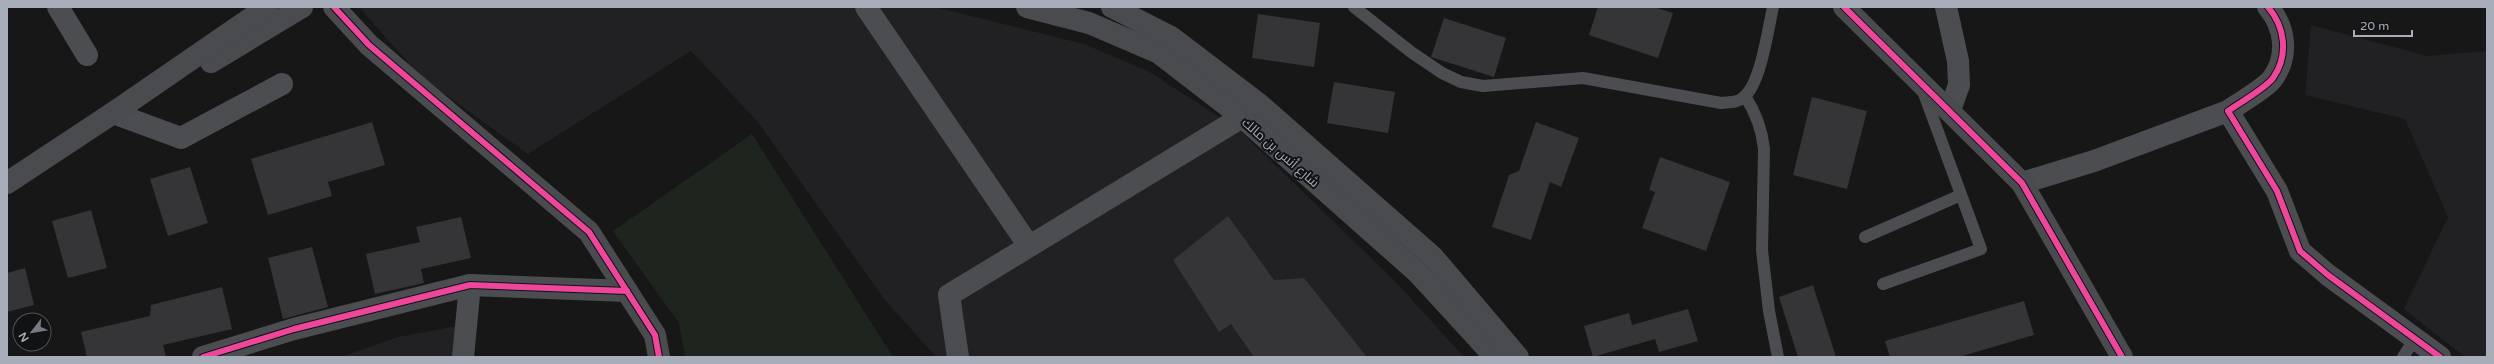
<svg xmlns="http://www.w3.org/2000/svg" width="2494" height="364" font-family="'Varela Round',Cairo,sans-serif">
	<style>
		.built { fill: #212124 }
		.green { fill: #1d251e }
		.building { fill: #353537 }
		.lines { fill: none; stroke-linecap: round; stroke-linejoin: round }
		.lane { stroke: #4b4d51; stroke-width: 12 }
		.street { stroke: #4b4d51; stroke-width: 22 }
		.secondary { stroke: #4a4b4f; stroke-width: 22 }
		.cycleway-casing { stroke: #111214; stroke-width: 8 }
		.cycleway { stroke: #ed469a; stroke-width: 6 }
		.labels { text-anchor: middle; stroke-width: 4; stroke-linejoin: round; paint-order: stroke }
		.street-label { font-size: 13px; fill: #a7aeba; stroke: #111214 }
	</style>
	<rect width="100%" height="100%" fill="#171718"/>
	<g class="built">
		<polygon points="359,7 935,7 1084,44 1148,71 1238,129 1394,280 1464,357 936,357 885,300 757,121 691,51 528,154 421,77"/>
		<polygon points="2311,25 2427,56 2487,51 2487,357 2465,357 2404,309 2448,217 2405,119 2305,95"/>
		<polygon points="457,326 453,357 341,357 398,337"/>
	</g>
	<polygon class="green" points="752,134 893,357 685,357 679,323 613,231"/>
	<g class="building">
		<polygon points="1598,7 1654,7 1673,13 1658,58 1589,35"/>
		<polygon points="1258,14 1320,23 1314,67 1252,58"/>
		<polygon points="1444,18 1506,38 1494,77 1431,57"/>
		<polygon points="1334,82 1395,92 1388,133 1327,123"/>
		<polygon points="1812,97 1867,111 1847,189 1793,175"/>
		<polygon points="372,122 385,165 328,182 332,196 268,215 251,159"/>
		<polygon points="1536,122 1579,138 1561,187 1550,182 1531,240 1492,227 1509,175 1519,171"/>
		<polygon points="1660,157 1730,182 1706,251 1642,228 1655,192 1649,190"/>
		<polygon points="190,167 208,223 168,236 150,179"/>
		<polygon points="91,210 107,268 68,278 52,221"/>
		<polygon points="1228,216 1274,280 1304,278 1367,357 1254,357 1231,324 1219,332 1173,260"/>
		<polygon points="461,217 471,258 421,269 424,283 375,294 366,254 420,242 416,227"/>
		<polygon points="312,247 328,307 283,319 268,258"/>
		<polygon points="25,268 34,305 7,312 7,273"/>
		<polygon points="1813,285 1836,357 1798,357 1779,297"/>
		<polygon points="222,287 232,329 163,345 166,357 87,357 81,332 150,316 151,305"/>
		<polygon points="2024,301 2034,335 1959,357 1890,357 1885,341"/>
		<polygon points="1688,309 1698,341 1659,352 1655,339 1593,357 1584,326 1629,313 1632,325"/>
	</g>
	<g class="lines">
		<g class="lane">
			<path d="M1354,7L1411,52L1442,73L1461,82L1483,86L1583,78L1721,103C1730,102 1737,103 1744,97C1761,83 1768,29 1773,7"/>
			<path d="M1745,96C1756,113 1762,129 1764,149L1762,250L1769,311L1778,357"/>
			<polyline points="1865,237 1961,195"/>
			<polyline points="1883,284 1981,249 1923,91"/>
			<polyline points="2403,357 2414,340"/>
		</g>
		<g class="street">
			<polyline points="58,7 87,55"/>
			<polyline points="866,7 1029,246"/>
			<polyline points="1946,7 1958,61 1959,85 1950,110"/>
			<path d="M2268,7C2285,27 2289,55 2273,78C2267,87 2238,104 2228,111L2277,191L2300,251L2328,275L2440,357"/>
			<polyline points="113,113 181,138 282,84"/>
			<polyline points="2022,183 2094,161 2228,111"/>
			<polyline points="203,357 294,329 470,285 627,291"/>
			<polyline points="463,357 470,285"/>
			<polyline points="958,357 949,295 1242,117"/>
		</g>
		<g class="secondary">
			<polyline points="334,7 369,45 589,232 655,335 659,357"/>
			<polyline points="1027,7 1089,23 1159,53 1242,117 1418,273 1495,357"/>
			<polyline points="1112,7 1171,37 1259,104 1433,257 1518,357"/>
			<polyline points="1844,7 2022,183 2122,357"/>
			<polyline points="211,62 302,7"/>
			<polyline points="7,183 113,113 267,7"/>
		</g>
		<g class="cycleway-casing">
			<g id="cycleway">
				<polyline points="334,7 369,45 589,232 655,335 659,357"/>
				<polyline points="1844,7 2022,183 2122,357"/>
				<path d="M2268,7C2285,27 2289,55 2273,78C2267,87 2238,104 2228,111L2277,191L2300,251L2328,275L2440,357"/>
				<polyline points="203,357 294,329 470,285 627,291"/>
			</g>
		</g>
		<use href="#cycleway" class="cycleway"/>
	</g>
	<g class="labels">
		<g class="street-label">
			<text transform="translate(1281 152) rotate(41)" y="5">شارع أنس بن مالك</text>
		</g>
	</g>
	<rect width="2494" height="364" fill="none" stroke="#a7aeba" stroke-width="16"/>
	<g transform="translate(32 332) rotate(239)"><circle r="19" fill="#111214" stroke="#4d5056"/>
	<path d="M0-3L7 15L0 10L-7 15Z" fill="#757981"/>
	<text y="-6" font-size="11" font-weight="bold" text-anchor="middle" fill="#a7aeba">N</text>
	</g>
	<path d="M2354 30v6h58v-6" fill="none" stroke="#a7aeba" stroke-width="2"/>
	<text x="2360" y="30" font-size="12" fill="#a7aeba" stroke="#111214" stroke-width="3" paint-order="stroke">20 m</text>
</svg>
